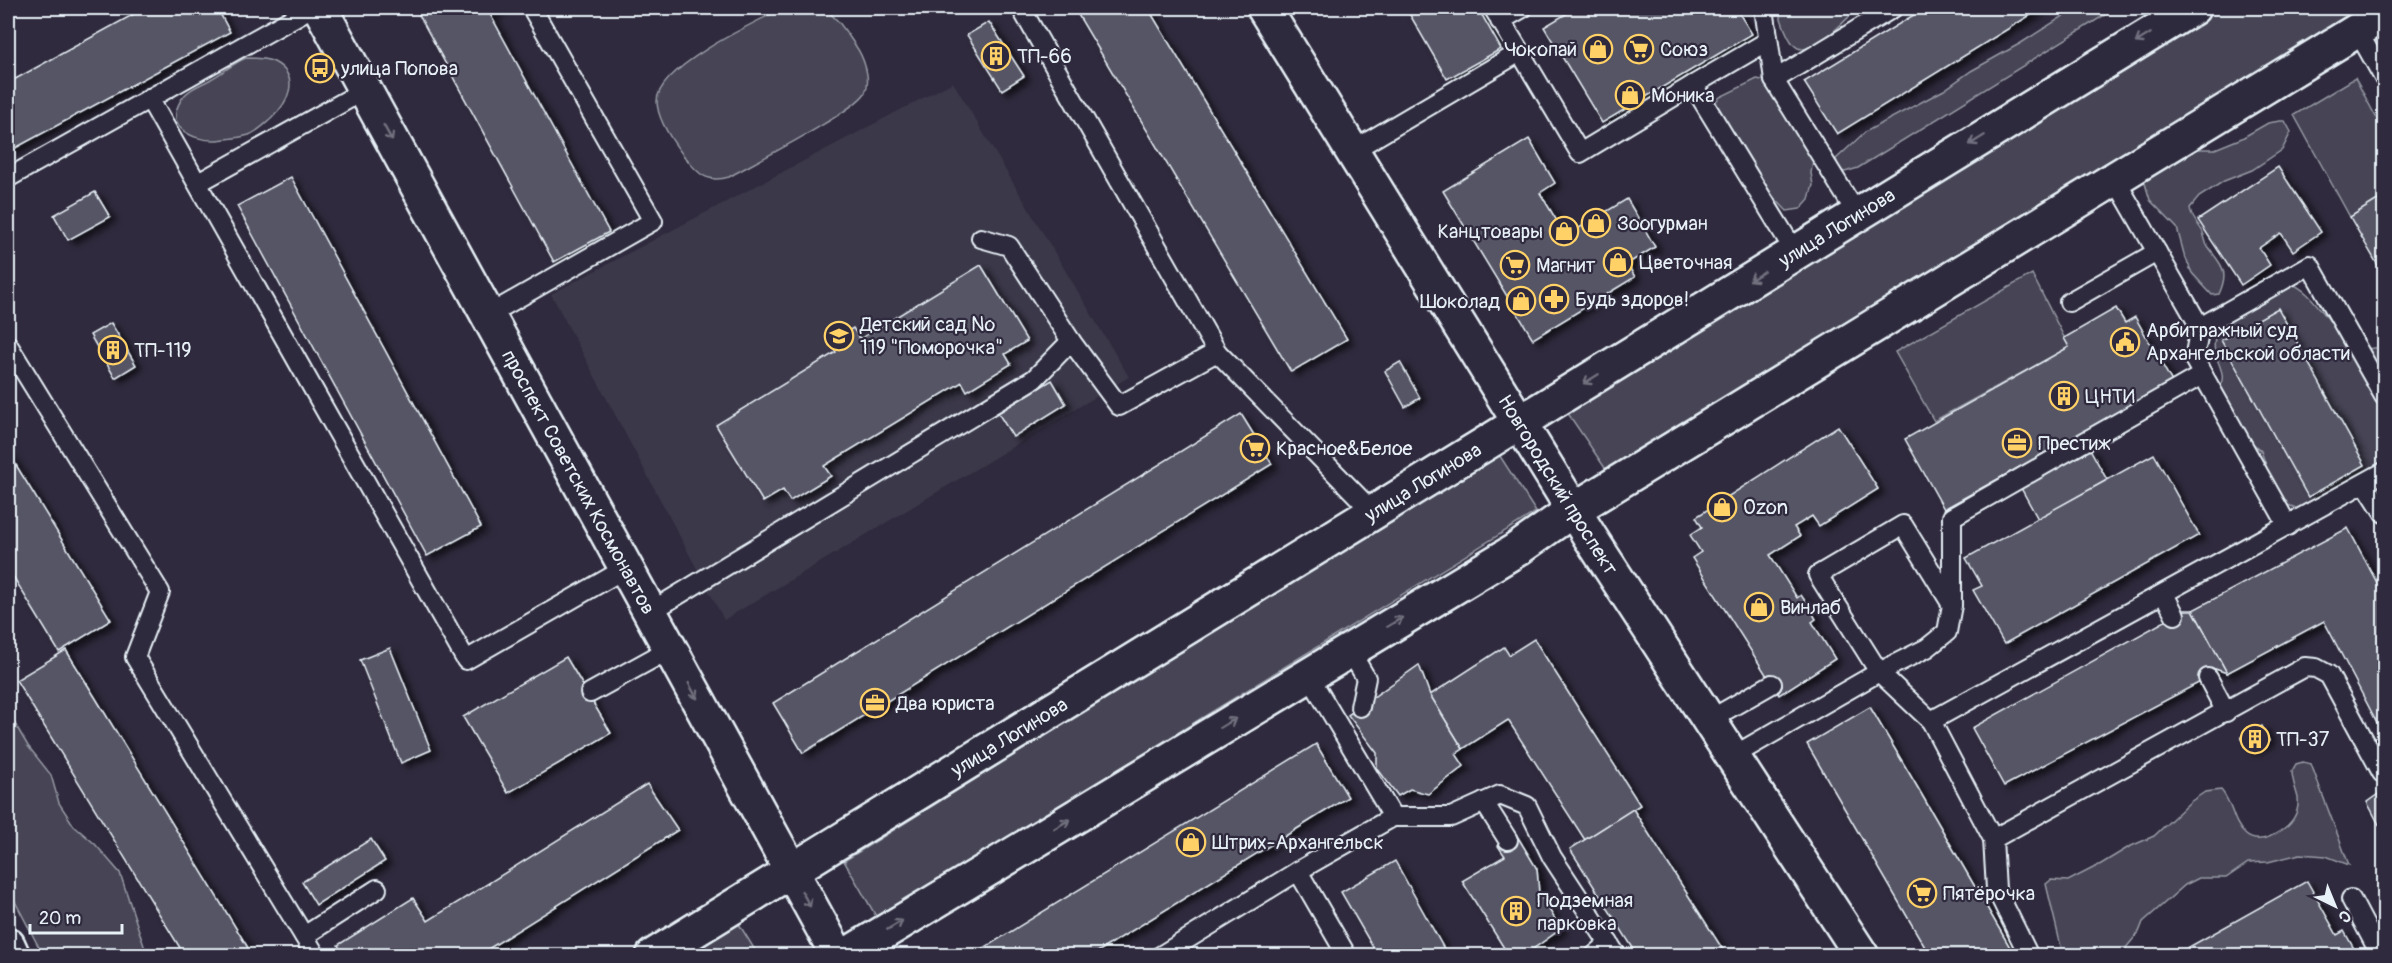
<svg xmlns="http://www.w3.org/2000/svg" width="2392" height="963" font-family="Pangolin,sans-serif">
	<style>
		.built { fill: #3b3749 }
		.green { fill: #464455; stroke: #979aa6; stroke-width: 1.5 }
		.building { fill: #575565; stroke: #e8f1f8; stroke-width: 1.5; filter: url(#shadow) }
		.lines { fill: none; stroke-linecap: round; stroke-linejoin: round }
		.service-casing { stroke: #e8f1f8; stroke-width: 22 }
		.minor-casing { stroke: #e8f1f8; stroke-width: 38 }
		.secondary-casing { stroke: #e8f1f8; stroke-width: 38 }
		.primary-casing { stroke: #e8f1f8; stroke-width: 38 }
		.service { stroke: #2f2a3d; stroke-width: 18 }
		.minor { stroke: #2f2a3d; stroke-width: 33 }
		.secondary { stroke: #2f2a3d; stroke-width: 33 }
		.primary { stroke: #2f2a3d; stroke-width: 33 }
		.oneway { stroke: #70707e }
		.labels { text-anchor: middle; stroke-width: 4.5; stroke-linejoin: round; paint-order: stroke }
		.poi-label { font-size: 20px; fill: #e8f1f8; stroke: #2f2a3d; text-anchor: start }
		.street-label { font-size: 20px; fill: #e8f1f8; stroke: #2f2a3d }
	</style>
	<defs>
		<filter id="shadow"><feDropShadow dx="6" dy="4" stdDeviation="3" flood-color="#0009"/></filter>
	</defs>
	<rect width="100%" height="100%" fill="#2f2a3d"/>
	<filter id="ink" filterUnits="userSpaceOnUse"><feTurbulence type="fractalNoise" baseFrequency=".0167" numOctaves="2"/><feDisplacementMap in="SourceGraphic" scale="12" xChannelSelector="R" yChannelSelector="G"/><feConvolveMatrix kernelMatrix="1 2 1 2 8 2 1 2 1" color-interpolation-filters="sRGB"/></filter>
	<g filter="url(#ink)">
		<polygon class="built" points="953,82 1129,377 724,620 551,294"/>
		<g class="green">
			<path d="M784,8H822C836,15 846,32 855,45C863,56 872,79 865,93C854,112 753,163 729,177C705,184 697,172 683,155C673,142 657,120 657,101C658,67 755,22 784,8Z"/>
			<path d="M1780,8H1858C1847,18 1815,55 1798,48C1789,44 1782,22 1779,12Z"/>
			<polygon points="2076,8 2116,8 1858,168 1845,172 1839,170 1836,159 1865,132 1944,90 1971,71 2021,43"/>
			<polygon points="2217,8 2376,8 1607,471 1565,409"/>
			<path d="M246,58C255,58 266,58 274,62C302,77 288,103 271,119C264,125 257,132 249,135C239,138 226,139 217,140C193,141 164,128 181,100C187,89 201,85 211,79C223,73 233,63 246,58Z"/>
			<polygon points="2355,78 2384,132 2384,196 2350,217 2294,115"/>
			<path d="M1757,79L1767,81L1814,155L1811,173L1813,185L1809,199L1800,209L1787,211C1772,195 1755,180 1745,160C1742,153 1741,144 1736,138C1727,125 1720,117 1716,101L1720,97Z"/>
			<path d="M2280,121H2285L2291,132L2282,150L2252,170L2224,181L2199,197L2190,208C2191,217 2196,221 2201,229C2205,234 2204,241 2208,247C2221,265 2230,270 2219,294L2212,295L2192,273L2184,254L2177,228L2150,200L2144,180L2186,149H2215L2242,138L2268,123Z"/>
			<polygon points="2032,274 2069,347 1934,421 1895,352"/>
			<path d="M2287,282C2313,290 2322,316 2341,333C2348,339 2357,344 2364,349L2384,347V461L2372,471L2306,509L2296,508L2285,504L2272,483L2261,451L2245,436L2218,389C2228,375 2218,366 2215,352C2213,344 2216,332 2219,324Z"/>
			<polygon points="1498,453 1536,512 877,918 844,861"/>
			<polygon points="8,712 28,746 51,775 59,803 74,826 95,844 120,873 147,955 43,955 8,888"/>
			<path d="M2303,762L2311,764L2349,865L2326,856L2300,854L2268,862L2248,863L2226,878H2199L2185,885L2143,922L2139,932L2120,955H2063L2046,884L2051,880L2068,881L2101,864L2129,847L2154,836L2190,802L2205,792L2221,790C2233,803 2232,823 2246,835C2253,841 2261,840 2269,837C2285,830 2300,818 2298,798C2296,789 2292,781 2292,771L2296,764Z"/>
			<polygon points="739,924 758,955 686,955"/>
		</g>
		<g class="building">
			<polygon points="145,8 217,8 230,32 8,152 8,83"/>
			<polygon points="431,8 503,8 490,14 609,232 554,262 419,15"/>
			<polygon points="1074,8 1148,8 1347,339 1291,372"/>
			<polygon points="1406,8 1478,8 1501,49 1447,79"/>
			<polygon points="1576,8 1736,8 1752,34 1602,123 1544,27"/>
			<polygon points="1925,8 2042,8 1837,134 1804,82"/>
			<polygon points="989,22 1024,76 1002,90 967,35"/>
			<polygon points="1529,139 1555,183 1540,193 1566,236 1627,199 1655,247 1627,264 1635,277 1533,339 1443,191"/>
			<polygon points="2278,167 2321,232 2293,251 2281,233 2259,248 2270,265 2241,285 2198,220"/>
			<polygon points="291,177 481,527 427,556 237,206"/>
			<polygon points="95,192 110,217 68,240 54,215"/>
			<polygon points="2384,196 2384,276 2350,217"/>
			<polygon points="981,265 1027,341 1005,354 1011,364 967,391 962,382 824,466 831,476 790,501 783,490 763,502 716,425 836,352 830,342 853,328 860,339"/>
			<polygon points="2116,308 2125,323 2135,317 2172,382 1944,509 1905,439 2069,347 2064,338"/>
			<polygon points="2278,308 2365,465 2308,497 2221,340"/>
			<polygon points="111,323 136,365 115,378 90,335"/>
			<polygon points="1400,362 1420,398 1405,407 1385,371"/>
			<polygon points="1052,380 1066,404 1013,437 998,413"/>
			<polygon points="1241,414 1272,464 803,753 773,703"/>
			<polygon points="1838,426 1878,489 1819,526 1812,516 1794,527 1800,536 1770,555 1797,598 1801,595 1805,601 1816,619 1812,622 1835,659 1779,695 1692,558 1701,552 1690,535 1702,527 1696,517"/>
			<polygon points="2090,449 2107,480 2038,519 2021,488"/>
			<polygon points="8,452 111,620 59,652 8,568"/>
			<polygon points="2154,454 2199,535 2004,644 1973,590 1982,586 1966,558"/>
			<polygon points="2348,528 2384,596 2384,736 2324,621 2227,673 2193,610"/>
			<polygon points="2185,610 2193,610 2227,673 2215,669 2208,678 2004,786 1972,728"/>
			<polygon points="1534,639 1640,805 1585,840 1508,720 1463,749 1430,695 1504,647 1509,655"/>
			<polygon points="390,648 431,750 401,763 360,660"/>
			<polygon points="66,650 95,697 253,956 185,956 16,680"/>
			<polygon points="566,657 611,733 508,793 463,717"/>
			<polygon points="1419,665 1430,695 1463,749 1456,754 1464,766 1428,794 1410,789 1398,796 1377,768 1377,753 1348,715"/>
			<polygon points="1870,707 1915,783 2015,956 1930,956 1807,744"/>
			<polygon points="2262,726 2269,741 2249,751 2241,737"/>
			<polygon points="1316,744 1348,797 1308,822 1091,956 971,956"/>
			<polygon points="647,784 678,830 477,956 344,956 338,945 413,898 428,921"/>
			<polygon points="2384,790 2384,834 2367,802"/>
			<polygon points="1633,809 1727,956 1638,956 1570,849"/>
			<polygon points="1516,834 1537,869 1539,893 1561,929 1523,956 1509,956 1462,881 1505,856 1498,846"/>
			<polygon points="371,839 385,861 316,905 302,882"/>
			<polygon points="1395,861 1448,956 1378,956 1341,892"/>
			<polygon points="2307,881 2337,935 2344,931 2358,956 2173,956"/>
		</g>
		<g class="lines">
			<g class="service-casing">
				<g id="service">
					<polyline points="1021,8 1217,352"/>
					<polyline points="1764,8 1774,80 1857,214"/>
					<polyline points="1500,21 1523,8"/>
					<polyline points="2357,30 2384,78"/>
					<polyline points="1520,52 1580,153 1693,85 1795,252"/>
					<polyline points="1774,80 1893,8"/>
					<polyline points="1693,85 1768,41"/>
					<polyline points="149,98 466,660 626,568"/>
					<polyline points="1352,151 1520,52 1493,8"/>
					<polyline points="8,178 311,8"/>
					<polyline points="2115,179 2200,327 2194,359 2288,526"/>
					<polyline points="198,183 365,90"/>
					<polyline points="981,238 1009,246 1071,341 1119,406 1217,352 1373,512"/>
					<polyline points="2069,302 2157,252"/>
					<polyline points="488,315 653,221 533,10 537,8"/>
					<polyline points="2200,327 2310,265 2384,396"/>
					<polyline points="8,345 160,592 135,657 316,956"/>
					<polyline points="2365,483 2384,513"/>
					<polyline points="2164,594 2175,615"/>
					<polyline points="1952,605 1903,525 1818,575 1879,672 1931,721 2384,472"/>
					<polyline points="650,612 1034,379 1071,341"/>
					<polyline points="1349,649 1366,678 1360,707"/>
					<polyline points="1308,674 1393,817"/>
					<polyline points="2208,678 2226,712"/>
					<polyline points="590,693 670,649"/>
					<polyline points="1709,720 1772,684"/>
					<polyline points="1931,721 1993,839 2305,667 2316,668 2329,675 2382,773"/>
					<polyline points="1733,756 1879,672 1927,648 1947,632 1952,605 1952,517 2202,375"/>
					<polyline points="1484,802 1508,840"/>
					<polyline points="1993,839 1996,889 2029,956"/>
					<polyline points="1298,871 1347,956"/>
					<polyline points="2351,899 2381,956"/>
					<polyline points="304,936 377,889"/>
					<polyline points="1160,956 1298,871 1393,817 1451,817 1500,795 1527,806 1552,857 1617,956"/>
					<polyline points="1594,956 1609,943"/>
				</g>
			</g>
			<g class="minor-casing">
				<g id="minor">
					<path id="s1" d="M1264,8L1590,537L1862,956"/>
					<path id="s2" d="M653,956L2193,8"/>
					<polyline points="845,956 1516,550 1573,510 2384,14"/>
				</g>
			</g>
			<g class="secondary-casing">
				<polyline id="secondary" points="8,945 13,956"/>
			</g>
			<g class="primary-casing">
				<g id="primary">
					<path id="s3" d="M320,8L838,956"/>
				</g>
			</g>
			<use href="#service" class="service"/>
			<use href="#minor" class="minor"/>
			<use href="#secondary" class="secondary"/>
			<use href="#primary" class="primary"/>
		</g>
		<defs><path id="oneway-shaft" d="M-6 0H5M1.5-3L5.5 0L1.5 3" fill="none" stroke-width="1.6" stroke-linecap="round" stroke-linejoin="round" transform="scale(1.5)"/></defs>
		<g class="oneway">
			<use href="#oneway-shaft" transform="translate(2143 38) rotate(148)"/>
			<use href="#oneway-shaft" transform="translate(388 133) rotate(61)"/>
			<use href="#oneway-shaft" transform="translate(1977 140) rotate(148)"/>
			<use href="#oneway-shaft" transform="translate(1757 276) rotate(148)"/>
			<use href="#oneway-shaft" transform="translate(1591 379) rotate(148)"/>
			<use href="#oneway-shaft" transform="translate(1395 622) rotate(-31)"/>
			<use href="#oneway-shaft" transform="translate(693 691) rotate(61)"/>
			<use href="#oneway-shaft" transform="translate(1228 723) rotate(-31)"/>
			<use href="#oneway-shaft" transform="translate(1062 824) rotate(-31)"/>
			<use href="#oneway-shaft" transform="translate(806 899) rotate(61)"/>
			<use href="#oneway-shaft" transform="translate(895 925) rotate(-31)"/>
		</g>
	</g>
	<defs>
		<g id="shop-ring" transform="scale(1.5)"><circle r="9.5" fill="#2f2a3d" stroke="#ffd166" stroke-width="1.5"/><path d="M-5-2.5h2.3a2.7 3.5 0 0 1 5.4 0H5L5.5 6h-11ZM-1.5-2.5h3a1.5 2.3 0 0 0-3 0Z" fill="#ffd166"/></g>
		<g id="supermarket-ring" transform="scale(1.5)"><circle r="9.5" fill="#2f2a3d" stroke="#ffd166" stroke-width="1.5"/><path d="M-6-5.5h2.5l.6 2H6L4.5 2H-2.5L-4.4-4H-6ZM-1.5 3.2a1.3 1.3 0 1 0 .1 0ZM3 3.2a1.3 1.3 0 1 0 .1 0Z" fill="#ffd166"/></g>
		<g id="building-ring" transform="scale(1.5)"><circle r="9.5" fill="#2f2a3d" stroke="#ffd166" stroke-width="1.5"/><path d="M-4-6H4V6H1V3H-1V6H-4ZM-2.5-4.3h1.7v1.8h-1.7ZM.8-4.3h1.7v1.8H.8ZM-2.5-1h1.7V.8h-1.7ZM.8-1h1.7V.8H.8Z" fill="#ffd166"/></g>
		<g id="bus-ring" transform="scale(1.5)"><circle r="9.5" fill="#2f2a3d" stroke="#ffd166" stroke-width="1.5"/><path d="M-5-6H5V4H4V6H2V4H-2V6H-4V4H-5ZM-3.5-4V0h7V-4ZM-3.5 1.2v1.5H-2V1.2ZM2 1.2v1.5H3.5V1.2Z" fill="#ffd166"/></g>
		<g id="pharmacy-ring" transform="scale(1.5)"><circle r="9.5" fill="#2f2a3d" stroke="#ffd166" stroke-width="1.5"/><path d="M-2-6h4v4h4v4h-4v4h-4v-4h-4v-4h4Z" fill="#ffd166"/></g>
		<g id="school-ring" transform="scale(1.5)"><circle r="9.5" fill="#2f2a3d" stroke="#ffd166" stroke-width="1.5"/><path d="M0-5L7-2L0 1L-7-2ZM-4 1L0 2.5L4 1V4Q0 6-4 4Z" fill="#ffd166"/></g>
		<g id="civic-ring" transform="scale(1.5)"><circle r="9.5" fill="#2f2a3d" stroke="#ffd166" stroke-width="1.5"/><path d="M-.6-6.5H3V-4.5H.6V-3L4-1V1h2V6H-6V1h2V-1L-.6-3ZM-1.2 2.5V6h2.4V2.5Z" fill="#ffd166"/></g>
		<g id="office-ring" transform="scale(1.5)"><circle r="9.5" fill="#2f2a3d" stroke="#ffd166" stroke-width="1.5"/><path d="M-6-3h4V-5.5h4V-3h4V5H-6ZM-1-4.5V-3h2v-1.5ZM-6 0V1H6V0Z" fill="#ffd166"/></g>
	</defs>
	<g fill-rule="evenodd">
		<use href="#shop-ring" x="1598" y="49"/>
		<use href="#supermarket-ring" x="1639" y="49"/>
		<use href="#building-ring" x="996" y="56"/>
		<use href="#bus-ring" x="320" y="68"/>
		<use href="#shop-ring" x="1630" y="95"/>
		<use href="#shop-ring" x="1596" y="223"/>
		<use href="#shop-ring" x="1564" y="231"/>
		<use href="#shop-ring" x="1618" y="262"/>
		<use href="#supermarket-ring" x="1515" y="265"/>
		<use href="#pharmacy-ring" x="1554" y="299"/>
		<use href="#shop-ring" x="1521" y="301"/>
		<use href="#school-ring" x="839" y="336"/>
		<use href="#civic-ring" x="2125" y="342"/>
		<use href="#building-ring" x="113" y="350"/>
		<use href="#building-ring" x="2064" y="396"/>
		<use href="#office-ring" x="2017" y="443"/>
		<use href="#supermarket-ring" x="1255" y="448"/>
		<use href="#shop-ring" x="1722" y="507"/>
		<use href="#shop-ring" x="1759" y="607"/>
		<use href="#office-ring" x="875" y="703"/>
		<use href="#building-ring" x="2255" y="739"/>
		<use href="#shop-ring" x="1191" y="842"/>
		<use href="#supermarket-ring" x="1922" y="893"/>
		<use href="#building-ring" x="1516" y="911"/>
	</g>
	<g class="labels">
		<g class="poi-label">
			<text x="1577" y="56" text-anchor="end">Чокопай</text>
			<text x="1660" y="56">Союз</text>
			<text x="1017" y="63">ТП-66</text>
			<text x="341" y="75">улица Попова</text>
			<text x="1651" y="102">Моника</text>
			<text x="1617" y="230">Зоогурман</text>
			<text x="1543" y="238" text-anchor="end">Канцтовары</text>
			<text x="1639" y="269">Цветочная</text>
			<text x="1536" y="272">Магнит</text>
			<text x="1575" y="306">Будь здоров!</text>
			<text x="1500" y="308" text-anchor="end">Шоколад</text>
			<text x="860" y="331">Детский сад №<tspan x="860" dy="23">119 "Поморочка"</tspan></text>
			<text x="2146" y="337">Арбитражный суд<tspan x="2146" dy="23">Архангельской области</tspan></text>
			<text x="134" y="357">ТП-119</text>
			<text x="2085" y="403">ЦНТИ</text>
			<text x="2038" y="450">Престиж</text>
			<text x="1276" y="455">Красное&amp;Белое</text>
			<text x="1743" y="514">Ozon</text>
			<text x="1780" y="614">Винлаб</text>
			<text x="896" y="710">Два юриста</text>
			<text x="2276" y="746">ТП-37</text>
			<text x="1212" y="849">Штрих-Архангельск</text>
			<text x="1943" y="900">Пятёрочка</text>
			<text x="1537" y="907">Подземная<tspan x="1537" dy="23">парковка</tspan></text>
		</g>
		<g class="street-label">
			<text dy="7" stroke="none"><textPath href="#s2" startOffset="1390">улица Логинова</textPath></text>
			<text dy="7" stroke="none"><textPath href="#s2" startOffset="904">улица Логинова</textPath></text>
			<text dy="7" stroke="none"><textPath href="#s3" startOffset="540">проспект Советских Космонавтов</textPath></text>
			<text dy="7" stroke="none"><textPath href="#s1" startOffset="560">Новгородский проспект</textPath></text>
			<text dy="7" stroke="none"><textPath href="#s2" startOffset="418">улица Логинова</textPath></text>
		</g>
	</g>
	<rect width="2392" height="963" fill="none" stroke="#2f2a3d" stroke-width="30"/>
	<rect x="15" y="15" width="2362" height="933" fill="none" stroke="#e8f1f8" stroke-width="2" filter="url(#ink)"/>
	<g transform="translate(2335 906) rotate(137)" stroke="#2f2a3d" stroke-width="4.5" paint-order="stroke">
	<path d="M0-4.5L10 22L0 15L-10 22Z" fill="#e8f1f8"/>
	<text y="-9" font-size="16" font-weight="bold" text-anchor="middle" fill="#e8f1f8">С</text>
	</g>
	<path d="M30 924v9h92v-9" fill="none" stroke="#e8f1f8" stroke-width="3"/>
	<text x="39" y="924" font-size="18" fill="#e8f1f8" stroke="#2f2a3d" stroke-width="4.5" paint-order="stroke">20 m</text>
</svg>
